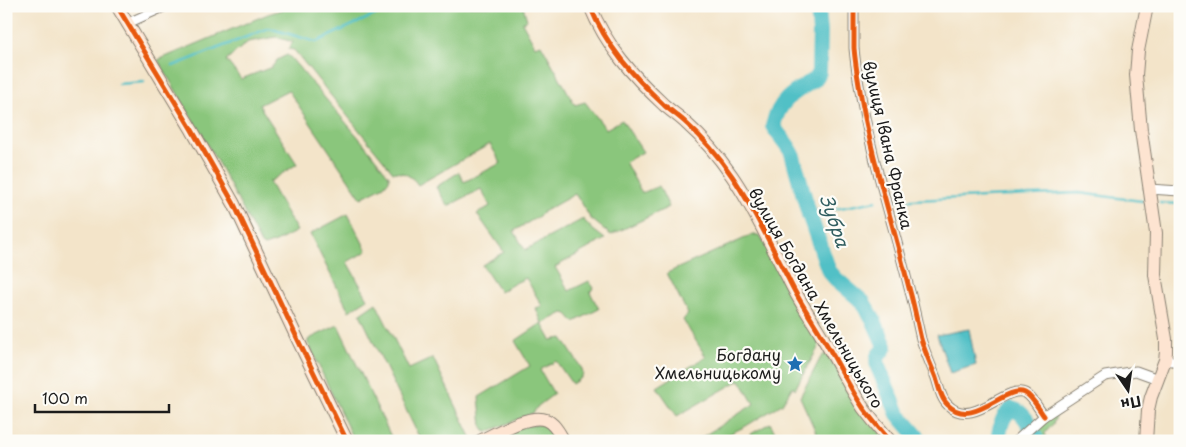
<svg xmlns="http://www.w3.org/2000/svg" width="1186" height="447" font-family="'Playpen Sans',sans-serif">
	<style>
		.green { fill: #8ac67c; stroke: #53714c }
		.water { fill: #51c0c6; stroke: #366e71 }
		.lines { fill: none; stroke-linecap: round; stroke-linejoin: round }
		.stream { stroke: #51c0c6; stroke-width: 2.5 }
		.river { stroke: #51c0c6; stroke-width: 16 }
		.street-casing { stroke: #888072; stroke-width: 11 }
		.secondary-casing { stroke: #888072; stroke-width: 14 }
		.street { stroke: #fff; stroke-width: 9 }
		.secondary { stroke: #fde4d1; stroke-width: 12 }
		.cycleway-casing { stroke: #fdfcf7; stroke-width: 8 }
		.cycleway { stroke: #e8590c; stroke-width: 5 }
		.labels { text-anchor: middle; stroke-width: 4.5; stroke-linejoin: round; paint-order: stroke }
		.street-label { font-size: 16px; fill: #1c1c1c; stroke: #fdfcf7 }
		.poi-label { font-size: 16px; fill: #1c1c1c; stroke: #fdfcf7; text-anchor: end }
		.water-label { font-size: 18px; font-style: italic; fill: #315e60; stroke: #fdfcf7 }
	</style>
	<rect width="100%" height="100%" fill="#fdfcf7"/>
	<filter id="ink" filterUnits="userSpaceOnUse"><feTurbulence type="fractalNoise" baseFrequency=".02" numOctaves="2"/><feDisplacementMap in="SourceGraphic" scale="10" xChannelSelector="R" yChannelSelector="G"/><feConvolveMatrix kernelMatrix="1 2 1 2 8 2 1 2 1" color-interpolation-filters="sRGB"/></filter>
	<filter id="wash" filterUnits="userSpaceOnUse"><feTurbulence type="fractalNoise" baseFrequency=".0096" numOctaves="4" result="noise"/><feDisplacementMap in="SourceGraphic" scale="20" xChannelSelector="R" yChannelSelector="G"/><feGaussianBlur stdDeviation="1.12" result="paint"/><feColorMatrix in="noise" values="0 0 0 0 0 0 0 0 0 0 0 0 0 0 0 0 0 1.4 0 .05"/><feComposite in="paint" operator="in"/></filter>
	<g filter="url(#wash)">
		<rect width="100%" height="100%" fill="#f3e4c9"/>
		<g class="green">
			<path d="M295,6H359L365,14L380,6H523L527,20L522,22L535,46L541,44L575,105L585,102L606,129L622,120L643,152L625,162L642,193L659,186L669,207L611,235L590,218L580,200H579L575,194L541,213L539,216L514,231L525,250L583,219L592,229L605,239L555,267L569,291L589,281L594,288L590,292L599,309L574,322L567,314L563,313L542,324L551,340L562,338L582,369L583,374L581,378L572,384L556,361L540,370L554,394L538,406L533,413L487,432L484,431L482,427L479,397L530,366L515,341L542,323L536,308L542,306L526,278L515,283L500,292L482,265L504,252L477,214L490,206L481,189L448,206L436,187L459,172L464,182L501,163L490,144L418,185C412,176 404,172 393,172L294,50L288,49L293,42L276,37L248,42L226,60L241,79L272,67L277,60L287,55L290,57L365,145L389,176V180L384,186L361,198L288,90L259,105L297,164L269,182L297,231L276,242L264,246L261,244L222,170L158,60L268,14Z"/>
			<polygon points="348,214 367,251 347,262 368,299 349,311 310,234"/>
			<polygon points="752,235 760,235 817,339 819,346 795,389 793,386 782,404 746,426 715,441 696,441 754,404 740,380 677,416 657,387 706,357 683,320 688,314 667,273"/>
			<polygon points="376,303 409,369 433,358 472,439 468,441 421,441 360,314"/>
			<polygon points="338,325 393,441 354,441 308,343 308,340 311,338"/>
			<polygon points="825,354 828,356 886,441 820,441 800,397 821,357"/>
			<polygon points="1054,412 1059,413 1056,416 1053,424 1045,433 1047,441 1020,441"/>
			<polygon points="770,423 777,436 786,432 791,441 754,441 751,434"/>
			<polygon points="544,424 559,441 490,441 522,426"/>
		</g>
		<polygon class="water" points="969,329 976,365 950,373 937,335"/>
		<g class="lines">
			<g class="stream">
				<polyline points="173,66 269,28 316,42 394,6"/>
				<polyline points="118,84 144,82"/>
				<polyline points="889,201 1079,193 1142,201"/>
				<polyline points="1160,203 1180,204"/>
				<polyline points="809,214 876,201"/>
			</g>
			<g class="river">
				<path d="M816,6L818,9L820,32L819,72L817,76L814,80C793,93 779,100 773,126C779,136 787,143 792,153L809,214L829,271L836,279L863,302L873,319L885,346C882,356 875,351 878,367L898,414L921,441"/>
				<path d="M998,441C1000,429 1001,416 1012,409C1026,412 1031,429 1037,441"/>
			</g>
		</g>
	</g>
	<g filter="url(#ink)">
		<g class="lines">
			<g class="street-casing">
				<g id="street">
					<path d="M854,6C854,20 854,34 854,48C855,60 857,73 859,85C870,154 892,220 909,288C914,305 917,322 921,339C925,352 931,365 936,378C939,387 941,399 948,405C973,430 1005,384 1025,393C1032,396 1040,411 1044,416"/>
					<polyline points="128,23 166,6"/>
					<polyline points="1149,189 1180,191"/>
					<polyline points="1165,360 1180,362"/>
					<polyline points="1016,441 1044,416 1105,376 1136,371 1158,379"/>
				</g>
			</g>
			<g class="secondary-casing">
				<g id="secondary">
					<polyline points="117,6 192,130 234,204 298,340 347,441"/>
					<path d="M590,6C606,46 633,76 664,105C672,112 680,117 687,124C704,139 719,157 732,176C754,208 770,244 788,278C798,300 812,319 824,340C838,363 849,387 864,409C872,420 881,430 890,441"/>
					<path d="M480,441C495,434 530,413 546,420C555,424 559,433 564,441"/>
					<polyline points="1146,441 1148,410 1151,397 1165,360 1166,352 1166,339 1155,275 1156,233 1141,130 1136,75 1138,51 1147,6"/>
				</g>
			</g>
			<use href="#street" class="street"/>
			<use href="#secondary" class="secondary"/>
			<g class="cycleway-casing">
				<g id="cycleway">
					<polyline points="117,6 192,130 234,204 298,340 347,441"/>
					<path d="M590,6C606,46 633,76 664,105C672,112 680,117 687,124C704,139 719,157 732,176C754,208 770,244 788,278C798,300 812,319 824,340C838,363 849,387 864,409C872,420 881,430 890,441"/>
					<path d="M854,6C854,20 854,34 854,48C855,60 857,73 859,85C870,154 892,220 909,288C914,305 917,322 921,339C925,352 931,365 936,378C939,387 941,399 948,405C973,430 1005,384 1025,393C1032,396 1040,411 1044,416"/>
				</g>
			</g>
			<use href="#cycleway" class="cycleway"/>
		</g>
	</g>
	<defs>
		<g id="sight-bare" transform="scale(1.35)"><path d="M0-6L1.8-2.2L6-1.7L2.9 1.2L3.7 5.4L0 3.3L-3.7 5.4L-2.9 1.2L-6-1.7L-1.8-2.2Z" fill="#1f6fb2" stroke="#fdfcf7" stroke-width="2.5" paint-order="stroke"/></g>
	</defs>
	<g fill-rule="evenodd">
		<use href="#sight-bare" x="795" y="364"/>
	</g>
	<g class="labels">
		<g class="street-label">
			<text transform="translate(888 145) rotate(77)" y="6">вулиця Івана Франка</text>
			<text transform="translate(816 298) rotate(60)" y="6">вулиця Богдана Хмельницького</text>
		</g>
		<g class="poi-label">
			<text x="781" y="361">Богдану<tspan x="781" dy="18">Хмельницькому</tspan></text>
		</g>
		<g class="water-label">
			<text transform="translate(834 221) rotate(71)" y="6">Зубра</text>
		</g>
	</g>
	<rect width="1186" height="447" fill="none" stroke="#fdfcf7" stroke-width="25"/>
	<g transform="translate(1128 390) rotate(167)" stroke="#fdfcf7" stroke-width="4" paint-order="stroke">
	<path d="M0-4L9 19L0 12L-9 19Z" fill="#1c1c1c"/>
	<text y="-8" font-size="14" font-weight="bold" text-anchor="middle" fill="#1c1c1c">Пн</text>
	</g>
	<path d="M35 404v8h134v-8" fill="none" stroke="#1c1c1c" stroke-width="2.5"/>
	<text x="42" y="404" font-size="15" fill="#1c1c1c" stroke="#fdfcf7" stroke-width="4" paint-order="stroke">100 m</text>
</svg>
